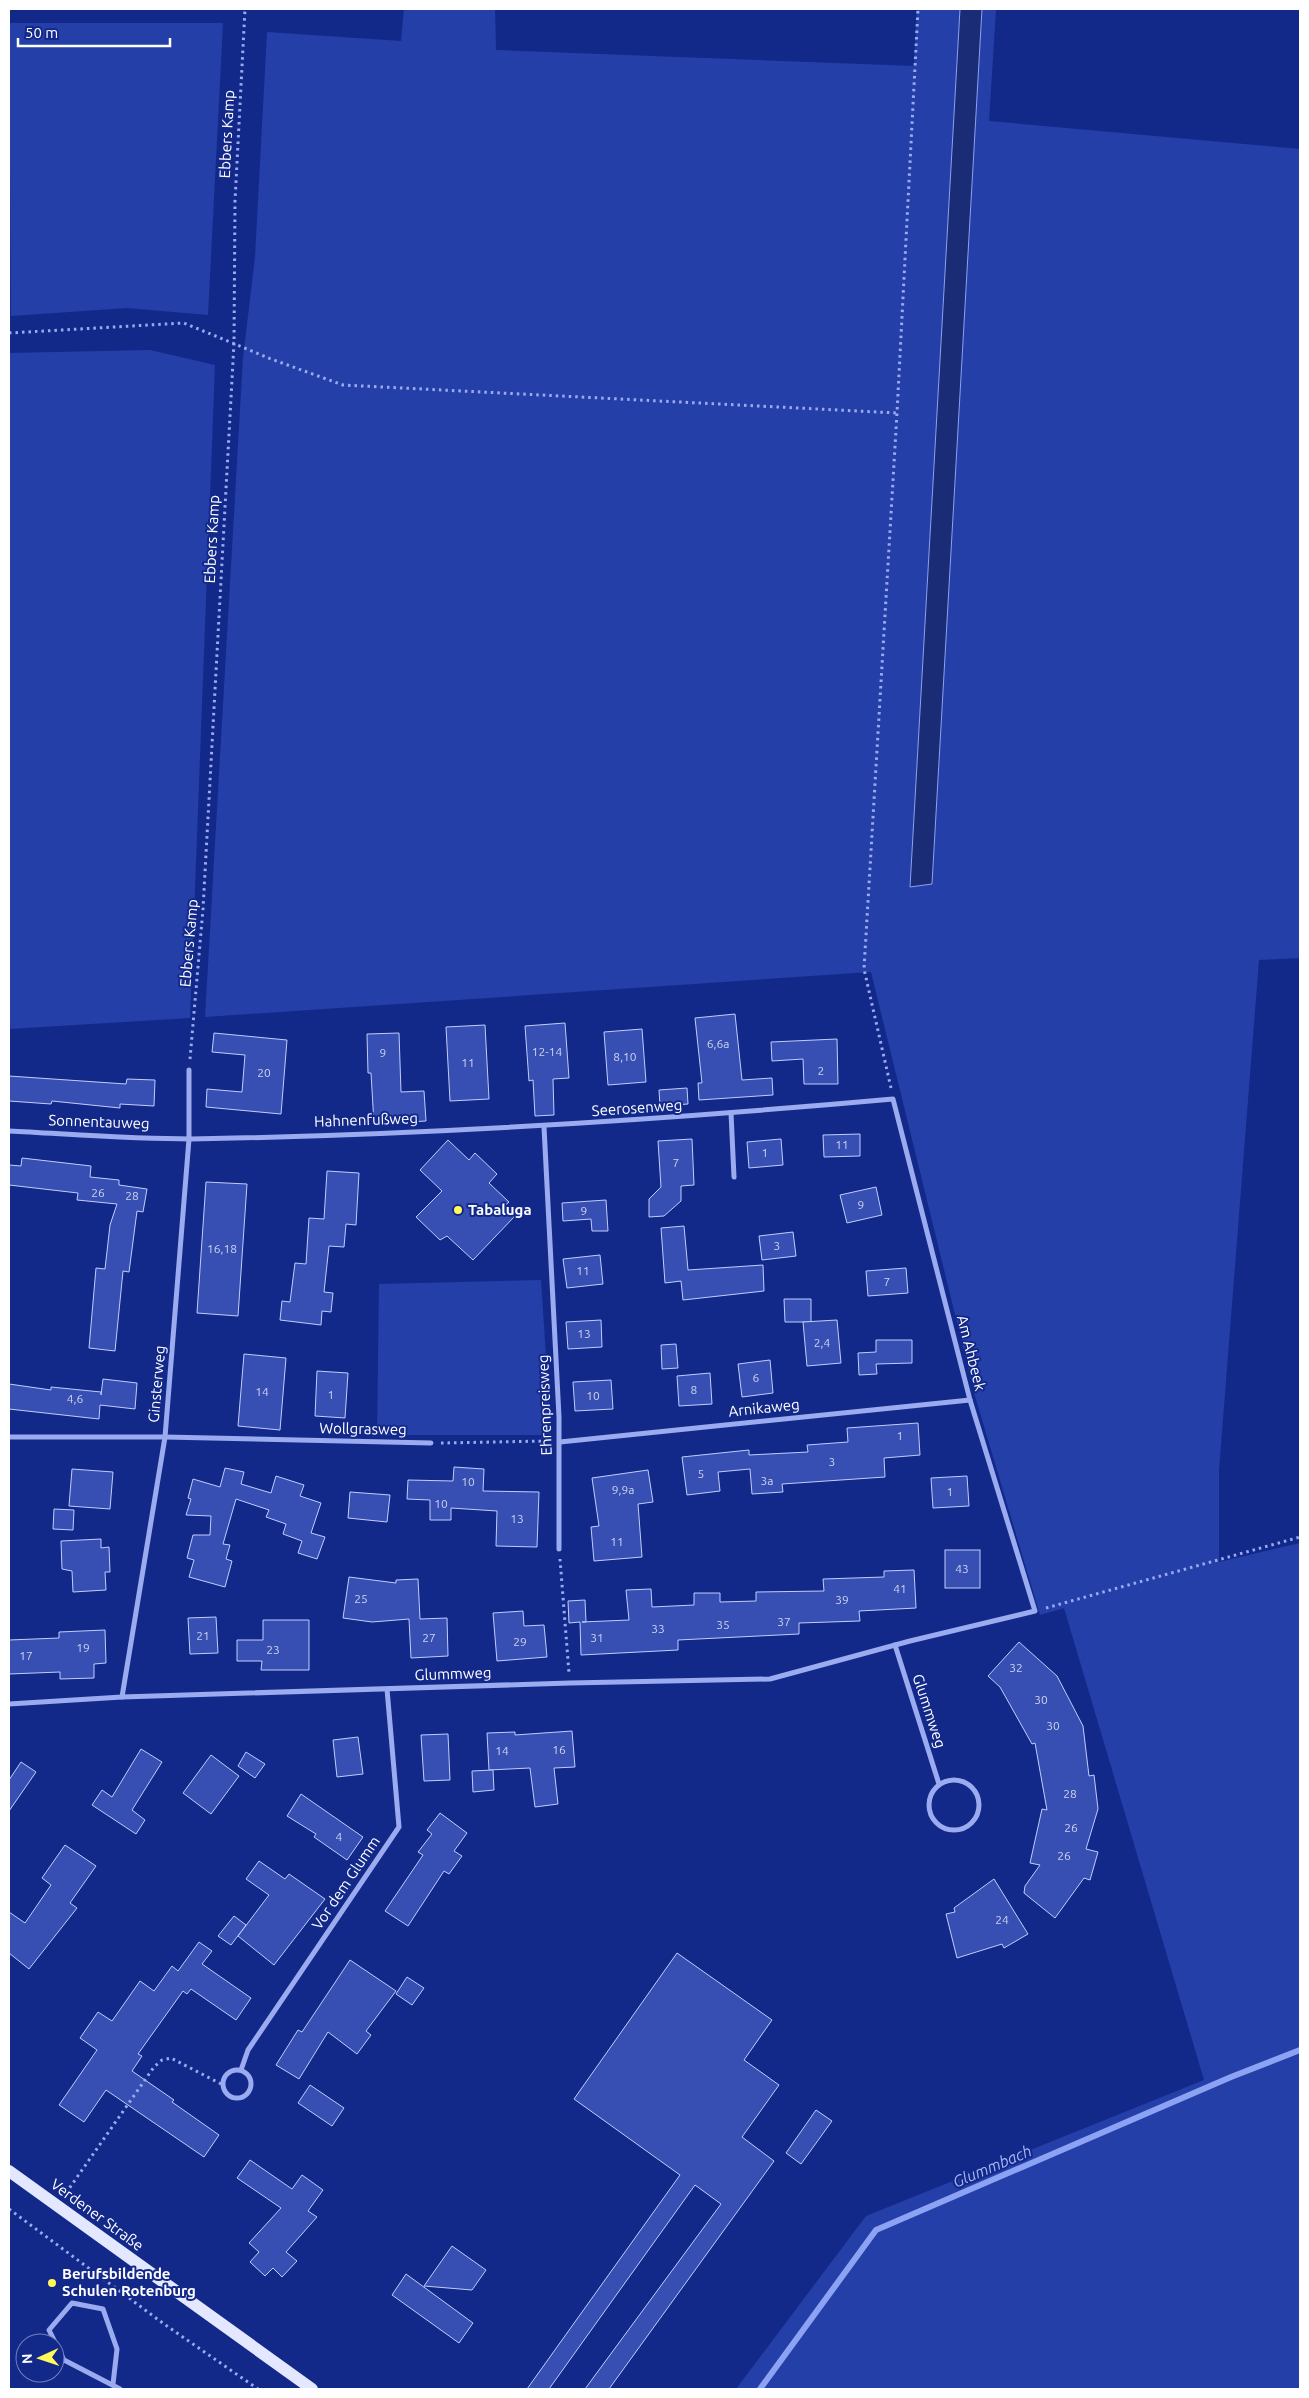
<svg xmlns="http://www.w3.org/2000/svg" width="1309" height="2398" font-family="Ubuntu,sans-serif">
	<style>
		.green { fill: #253fa9 }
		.water { fill: #1b2c76; stroke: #8ca2f3 }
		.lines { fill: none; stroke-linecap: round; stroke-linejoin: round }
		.stream { stroke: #8ca2f3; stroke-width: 6 }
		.building { fill: #374fb2; stroke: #c1cdfc }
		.path { stroke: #9aabf0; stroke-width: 3; stroke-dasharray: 2.5 4; stroke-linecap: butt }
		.minor { stroke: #9aabf0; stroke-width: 5 }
		.primary { stroke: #e3e7ff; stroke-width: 12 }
		.poi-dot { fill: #fff959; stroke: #13298a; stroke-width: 2 }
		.labels { text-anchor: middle; stroke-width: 4; stroke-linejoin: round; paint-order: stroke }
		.number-label { font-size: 12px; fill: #cdd3ec }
		.street-label { font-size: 15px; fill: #fff; stroke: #13298a }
		.poi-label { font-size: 15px; font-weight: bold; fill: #fff; stroke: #13298a; text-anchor: start }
		.water-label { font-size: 16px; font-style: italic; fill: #a6b7f8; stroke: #13298a }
	</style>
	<rect width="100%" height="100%" fill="#13298a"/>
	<g class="green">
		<polygon points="404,9 495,9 496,50 914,66 917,9 960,9 910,887 932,883 982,9 996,9 989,121 1300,149 1300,958 1259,960 1219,1470 1219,1562 1300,1543 1300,2389 736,2389 866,2216 1204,2080 1064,1608 1040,1615 975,1396 871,972 205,1017 243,358 255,257 267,32 401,41"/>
		<polygon points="9,23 223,23 208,315 127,308 11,316"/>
		<polygon points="150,350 215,365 190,1018 9,1029 9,353"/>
		<polygon points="541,1280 551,1435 377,1435 379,1284"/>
	</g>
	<polygon class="water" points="960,9 982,9 932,884 910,887"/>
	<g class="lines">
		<polyline class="stream" points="760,2389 876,2230 1231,2077 1300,2050"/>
	</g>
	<g class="building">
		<polygon points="735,1014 742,1080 772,1078 773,1095 699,1100 698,1083 702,1083 695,1018"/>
		<polygon points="565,1023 569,1078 553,1079 554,1115 535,1116 533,1080 529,1081 525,1026"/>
		<polygon points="485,1025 489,1099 450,1101 446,1027"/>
		<polygon points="642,1029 646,1082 608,1085 604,1032"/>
		<polygon points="214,1033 287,1040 281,1114 206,1107 207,1089 242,1092 245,1055 212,1052"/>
		<polygon points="399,1033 401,1092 424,1091 426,1121 374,1124 371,1073 368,1073 367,1034"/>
		<polygon points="837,1039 838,1084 804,1084 803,1059 772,1061 771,1042"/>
		<polygon points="9,1076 126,1084 127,1079 155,1080 154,1106 120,1104 120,1108 52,1101 51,1104 9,1101"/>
		<polygon points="687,1088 688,1104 660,1106 659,1090"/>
		<polygon points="860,1134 860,1156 824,1157 823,1135"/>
		<polygon points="692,1139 694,1185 681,1186 681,1201 664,1216 649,1217 649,1199 661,1187 658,1141"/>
		<polygon points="781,1139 783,1165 749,1168 747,1142"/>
		<polygon points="448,1140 469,1160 475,1153 497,1174 489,1183 509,1202 503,1207 514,1217 473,1260 447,1236 440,1240 416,1217 442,1191 420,1170"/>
		<polygon points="22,1158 91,1166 90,1177 119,1180 119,1185 147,1189 143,1212 137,1211 129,1272 123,1271 115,1351 89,1348 96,1268 105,1269 110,1225 117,1204 77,1200 78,1193 9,1185 9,1165 21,1166"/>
		<polygon points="327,1171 359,1173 356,1225 346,1224 344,1247 329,1246 324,1292 333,1293 331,1312 322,1311 321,1325 280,1320 282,1301 290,1302 295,1263 306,1264 309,1218 324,1219"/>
		<polygon points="206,1182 247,1184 238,1316 197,1313"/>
		<polygon points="876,1187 882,1215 847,1223 840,1195"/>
		<polygon points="606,1200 608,1231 592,1231 591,1219 563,1221 562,1203"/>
		<polygon points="684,1226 688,1270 763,1265 764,1291 683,1300 681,1281 665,1283 661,1228"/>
		<polygon points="793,1232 796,1256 762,1260 759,1236"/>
		<polygon points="600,1255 603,1284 567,1288 563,1259"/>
		<polygon points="906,1268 908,1293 868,1296 866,1271"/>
		<polygon points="784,1299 811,1299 811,1322 785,1322"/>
		<polygon points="601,1320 602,1347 568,1349 566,1322"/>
		<polygon points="837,1320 841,1363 807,1366 803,1322"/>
		<polygon points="876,1340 912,1340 912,1363 876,1364 877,1374 859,1375 858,1353 876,1352"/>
		<polygon points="676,1344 678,1368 662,1369 661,1345"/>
		<polygon points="244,1354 286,1358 280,1430 238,1426"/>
		<polygon points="770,1360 773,1393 742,1397 738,1364"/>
		<polygon points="317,1371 348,1373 345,1418 315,1416"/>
		<polygon points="710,1373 712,1404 679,1406 677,1376"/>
		<polygon points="103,1379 137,1383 135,1409 100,1405 99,1419 9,1409 9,1384 51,1390 51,1387 101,1392 101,1395"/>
		<polygon points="611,1380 613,1409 575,1411 573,1382"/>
		<polygon points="918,1423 920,1455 884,1458 885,1477 782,1484 783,1492 752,1494 750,1469 718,1472 720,1491 687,1495 682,1457 749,1450 749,1455 808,1452 807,1445 848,1442 847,1428"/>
		<polygon points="454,1467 484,1469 483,1491 539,1492 537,1547 496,1546 497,1511 451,1508 451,1520 430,1520 430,1500 407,1499 408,1480 453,1481"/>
		<polygon points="225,1468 244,1472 241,1484 271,1493 276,1476 304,1485 300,1496 321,1503 311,1533 325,1537 317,1559 298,1553 302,1541 283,1534 286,1524 266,1517 269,1510 236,1499 223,1544 230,1545 226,1559 232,1561 225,1587 189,1577 194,1560 187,1558 193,1535 210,1535 211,1516 186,1515 191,1499 188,1498 193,1479 220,1487"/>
		<polygon points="72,1469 113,1472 110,1509 69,1506"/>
		<polygon points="648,1470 653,1502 638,1504 642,1557 594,1561 591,1527 599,1526 592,1478"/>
		<polygon points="967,1476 969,1506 933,1508 931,1478"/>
		<polygon points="350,1492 390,1495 387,1522 348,1518"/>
		<polygon points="54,1509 74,1510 73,1530 53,1529"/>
		<polygon points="101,1539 101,1548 109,1547 110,1572 105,1572 106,1590 73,1592 72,1571 62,1569 61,1541"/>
		<rect x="945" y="1550" width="35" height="38"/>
		<polygon points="914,1570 916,1608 859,1611 860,1621 799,1623 799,1634 678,1640 678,1650 581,1655 580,1622 569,1623 568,1601 585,1600 586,1622 582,1622 629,1620 626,1590 651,1589 652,1607 694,1605 694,1593 720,1593 720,1602 756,1601 756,1592 824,1591 823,1579 884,1577 884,1571"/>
		<polygon points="349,1577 396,1583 396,1580 418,1579 420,1619 447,1618 448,1656 411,1658 409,1619 372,1622 343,1618"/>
		<polygon points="523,1611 524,1626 544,1625 547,1657 497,1661 493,1613"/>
		<polygon points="216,1617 218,1653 190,1654 188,1618"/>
		<polygon points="263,1620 309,1620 309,1670 261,1670 262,1661 237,1661 237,1640 263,1640"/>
		<polygon points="105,1630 106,1663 94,1664 94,1678 60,1679 60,1672 9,1674 9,1640 59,1638 59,1632"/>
		<polygon points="1019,1642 1057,1676 1083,1726 1089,1776 1094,1775 1098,1809 1086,1849 1098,1852 1090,1880 1084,1878 1055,1918 1024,1893 1025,1886 1040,1865 1030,1863 1042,1809 1047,1810 1035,1743 1032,1744 1000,1687 988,1676"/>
		<polygon points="572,1731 575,1767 554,1768 558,1804 535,1807 530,1768 489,1770 487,1733 515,1732 515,1735"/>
		<polygon points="448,1734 450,1780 424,1781 421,1735"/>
		<polygon points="358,1737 363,1774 337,1777 333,1740"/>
		<polygon points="141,1749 162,1762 132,1810 145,1820 136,1834 92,1805 102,1790 112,1797"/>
		<polygon points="246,1752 265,1764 255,1778 238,1766"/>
		<polygon points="211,1755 239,1776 211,1814 183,1793"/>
		<polygon points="21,1762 36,1772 9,1811 9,1780"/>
		<polygon points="493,1770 494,1790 473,1792 472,1771"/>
		<polygon points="301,1794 363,1837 347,1860 314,1837 316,1834 287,1816"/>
		<polygon points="440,1813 467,1833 454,1851 462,1856 449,1874 444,1871 408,1926 385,1911 423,1855 418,1852 432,1834 427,1830"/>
		<polygon points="65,1845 96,1866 70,1903 77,1908 29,1969 9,1953 9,1912 25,1923 51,1885 42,1878"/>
		<polygon points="259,1861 285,1879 289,1874 325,1899 274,1965 238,1936 269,1895 246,1879"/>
		<polygon points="994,1879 1028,1934 1004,1948 1002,1944 957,1958 946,1914 955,1912 954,1908"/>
		<polygon points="234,1916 246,1925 231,1945 218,1936"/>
		<polygon points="199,1942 212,1951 202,1964 251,1998 236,2020 191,1989 187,1994 183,1991 138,2054 142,2056 132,2071 174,2100 172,2102 219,2135 204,2157 106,2090 84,2122 59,2105 97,2050 80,2038 98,2012 112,2021 140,1981 154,1991 172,1966 178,1971"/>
		<polygon points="677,1953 772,2020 744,2060 779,2085 742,2137 774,2161 609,2389 585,2389 721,2204 695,2185 549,2389 527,2389 680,2175 574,2099"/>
		<polygon points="350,1960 396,1991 366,2031 371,2035 357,2054 328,2032 299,2079 276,2065 298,2030 302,2032"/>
		<polygon points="407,1977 424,1988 412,2005 396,1994"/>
		<polygon points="310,2085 344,2108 332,2126 298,2103"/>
		<polygon points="816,2110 832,2121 801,2164 786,2153"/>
		<polygon points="250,2160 292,2189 302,2175 323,2190 308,2211 317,2217 286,2252 297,2261 282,2277 273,2268 265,2276 250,2262 259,2252 249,2243 281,2208 237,2178"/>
		<polygon points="452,2246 486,2270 472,2290 424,2286"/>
		<polygon points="406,2274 473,2323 459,2343 392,2295"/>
	</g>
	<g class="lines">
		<g class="path">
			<polyline points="9,333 184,323 271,359 343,385 897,413"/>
			<polyline points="190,1059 203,909 234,343 235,201 245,9"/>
			<polyline points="891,1088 864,969 897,413 918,9"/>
			<polyline points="441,1443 548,1441"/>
			<polyline points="560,1559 569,1673"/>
			<polyline points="1046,1608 1300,1537"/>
			<polyline points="66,2193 154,2067 162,2060 171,2058 223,2085"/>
			<polyline points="9,2209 164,2324 258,2389"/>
		</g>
		<g class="minor">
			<polyline points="731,1113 734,1177"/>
			<polyline points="544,1127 559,1417 559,1549"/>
			<path d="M9,1131C69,1134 131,1139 191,1139C426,1135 660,1120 893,1099L970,1400L1035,1611L910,1641L770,1679L570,1683L122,1697L9,1704"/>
			<polyline points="9,1437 165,1437 431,1443"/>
			<polyline points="560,1442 970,1400"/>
			<polyline points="895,1645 939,1784"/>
			<polyline points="122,1697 165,1437 189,1139 189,1070"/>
			<circle cx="954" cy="1805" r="25"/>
			<circle cx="237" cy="2084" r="14"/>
			<polyline points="241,2070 248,2050 399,1827 387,1689"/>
			<polyline points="113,2384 117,2349 103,2309 72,2303 49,2330 64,2360 120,2389"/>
		</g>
		<polyline class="primary" points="9,2171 312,2389"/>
	</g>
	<g class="poi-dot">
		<circle cx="458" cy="1210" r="5"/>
		<circle cx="52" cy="2283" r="5"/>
	</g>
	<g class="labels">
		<g class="number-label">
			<text x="718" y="1048">6,6a</text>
			<text x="547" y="1056">12-14</text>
			<text x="383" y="1057">9</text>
			<text x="625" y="1061">8,10</text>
			<text x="468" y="1067">11</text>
			<text x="821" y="1075">2</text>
			<text x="264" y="1077">20</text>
			<text x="842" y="1149">11</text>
			<text x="765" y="1157">1</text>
			<text x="676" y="1167">7</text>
			<text x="98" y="1197">26</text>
			<text x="132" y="1200">28</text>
			<text x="861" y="1209">9</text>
			<text x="584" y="1215">9</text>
			<text x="777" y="1250">3</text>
			<text x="222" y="1253">16,18</text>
			<text x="583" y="1275">11</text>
			<text x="887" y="1286">7</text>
			<text x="584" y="1338">13</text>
			<text x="822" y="1347">2,4</text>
			<text x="756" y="1382">6</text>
			<text x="694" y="1394">8</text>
			<text x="262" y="1396">14</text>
			<text x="331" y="1399">1</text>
			<text x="593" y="1400">10</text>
			<text x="75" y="1403">4,6</text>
			<text x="900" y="1440">1</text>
			<text x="832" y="1466">3</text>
			<text x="701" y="1478">5</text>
			<text x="767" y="1485">3a</text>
			<text x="468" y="1486">10</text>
			<text x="623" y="1494">9,9a</text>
			<text x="950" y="1496">1</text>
			<text x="441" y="1508">10</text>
			<text x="517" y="1523">13</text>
			<text x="617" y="1546">11</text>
			<text x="962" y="1573">43</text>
			<text x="900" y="1593">41</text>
			<text x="361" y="1603">25</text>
			<text x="842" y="1604">39</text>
			<text x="784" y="1626">37</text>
			<text x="723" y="1629">35</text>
			<text x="658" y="1633">33</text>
			<text x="203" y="1640">21</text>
			<text x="429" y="1642">27</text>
			<text x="597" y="1642">31</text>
			<text x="520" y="1646">29</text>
			<text x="83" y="1652">19</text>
			<text x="273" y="1654">23</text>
			<text x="26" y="1660">17</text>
			<text x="1016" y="1672">32</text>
			<text x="1041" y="1704">30</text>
			<text x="1053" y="1730">30</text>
			<text x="559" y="1754">16</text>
			<text x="502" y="1755">14</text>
			<text x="1070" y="1798">28</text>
			<text x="1071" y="1832">26</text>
			<text x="339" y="1841">4</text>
			<text x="1064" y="1860">26</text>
			<text x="1002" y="1924">24</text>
		</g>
		<g class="street-label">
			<text transform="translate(227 134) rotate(-87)" y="5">Ebbers Kamp</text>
			<text transform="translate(212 539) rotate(-87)" y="5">Ebbers Kamp</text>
			<text transform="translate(189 943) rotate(-85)" y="5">Ebbers Kamp</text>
			<text transform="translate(637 1108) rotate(-4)" y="5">Seerosenweg</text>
			<text transform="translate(366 1120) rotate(-2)" y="5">Hahnenfußweg</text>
			<text transform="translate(99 1122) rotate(2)" y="5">Sonnentauweg</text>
			<text transform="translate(971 1353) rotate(76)" y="5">Am Ahbeek</text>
			<text transform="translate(157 1384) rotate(-85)" y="5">Ginsterweg</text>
			<text transform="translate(545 1405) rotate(-92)" y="5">Ehrenpreisweg</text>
			<text transform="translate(764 1408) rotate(-6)" y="5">Arnikaweg</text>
			<text transform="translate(363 1429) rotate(1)" y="5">Wollgrasweg</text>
			<text transform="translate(453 1674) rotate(-2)" y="5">Glummweg</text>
			<text transform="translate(929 1711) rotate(72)" y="5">Glummweg</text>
			<text transform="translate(346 1883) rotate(-56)" y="5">Vor dem Glumm</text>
			<text transform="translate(97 2215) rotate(36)" y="5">Verdener Straße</text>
		</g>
		<g class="poi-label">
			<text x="468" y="1215">Tabaluga</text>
			<text x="62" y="2279">Berufsbildende<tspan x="62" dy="17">Schulen Rotenburg</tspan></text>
		</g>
		<g class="water-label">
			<text transform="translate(992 2166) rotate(-23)" y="6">Glummbach</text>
		</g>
	</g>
	<rect width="1309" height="2398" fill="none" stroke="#ffffff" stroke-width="20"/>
	<g transform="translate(40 2358) rotate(267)"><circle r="24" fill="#13298a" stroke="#717fb9"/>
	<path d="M0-4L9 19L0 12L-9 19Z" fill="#fff959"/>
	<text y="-8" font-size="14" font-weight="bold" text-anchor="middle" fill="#ffffff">N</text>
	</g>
	<path d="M18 38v8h152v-8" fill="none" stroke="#ffffff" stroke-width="2.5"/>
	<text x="25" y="38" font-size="15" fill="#ffffff" stroke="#13298a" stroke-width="4" paint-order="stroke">50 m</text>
</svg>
